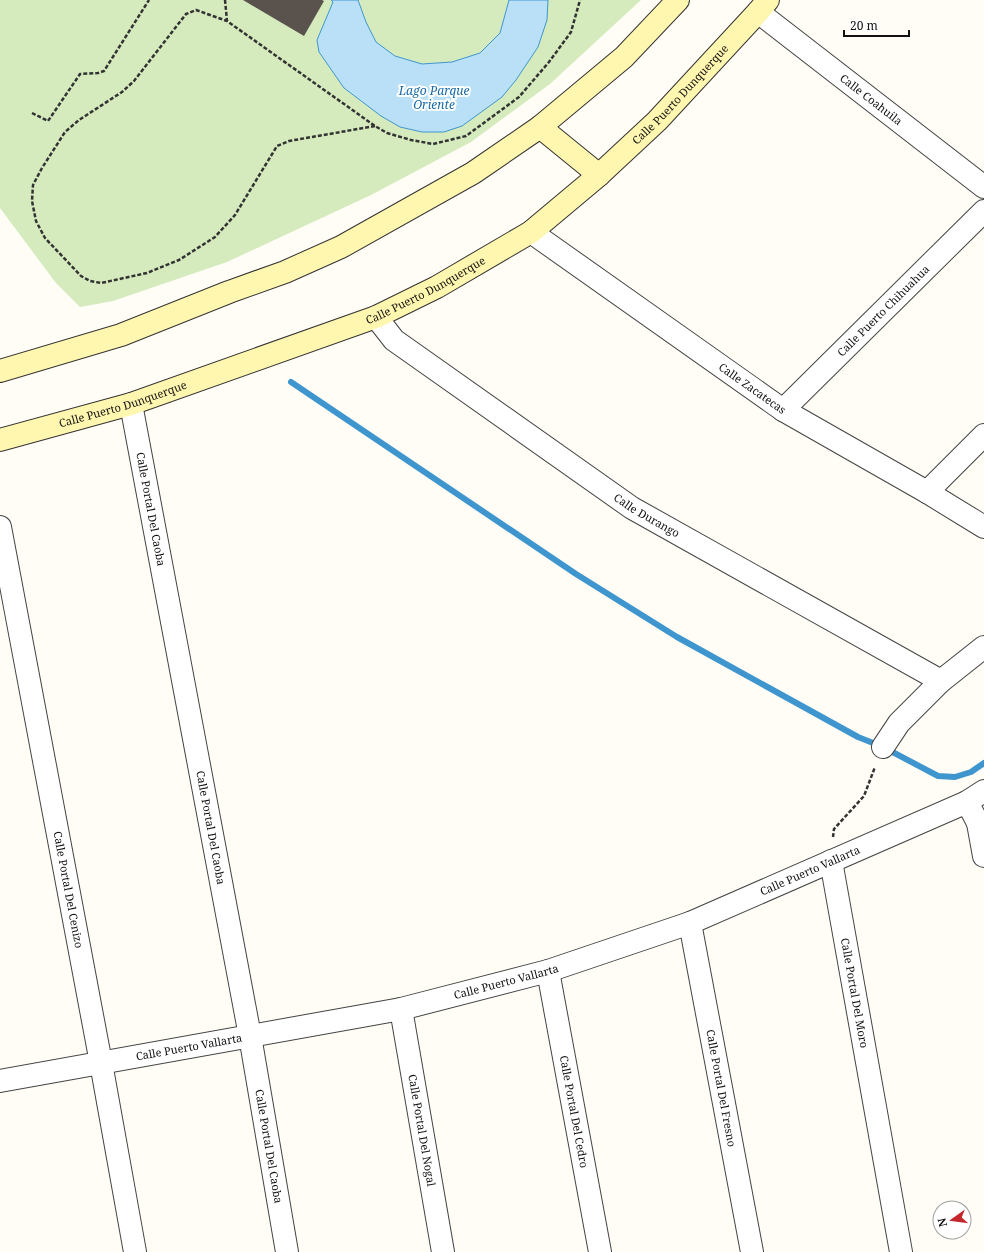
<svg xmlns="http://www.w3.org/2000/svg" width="984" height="1252" font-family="'Noto Serif',serif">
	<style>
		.green { fill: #d5ebbd }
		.water { fill: #b9e0f7; stroke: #3f96cf }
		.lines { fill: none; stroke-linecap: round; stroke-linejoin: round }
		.stream { stroke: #3f96cf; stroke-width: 6 }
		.building { fill: #5a524d }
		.minor-casing { stroke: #444; stroke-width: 24 }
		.tertiary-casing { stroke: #444; stroke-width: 24 }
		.secondary-casing { stroke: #333; stroke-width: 24 }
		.path { stroke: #333; stroke-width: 2.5; stroke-dasharray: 4 2; stroke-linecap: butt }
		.minor { stroke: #fff; stroke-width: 22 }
		.tertiary { stroke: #fff; stroke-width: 22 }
		.secondary { stroke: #fff6b0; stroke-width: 22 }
		.labels { text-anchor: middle; stroke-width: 4; stroke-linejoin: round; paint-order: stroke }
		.street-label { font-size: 11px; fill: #111; stroke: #fff }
		.water-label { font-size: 12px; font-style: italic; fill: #1768a6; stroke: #fff }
	</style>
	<rect width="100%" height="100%" fill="#fffdf5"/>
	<polygon class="green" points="0,0 641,0 550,84 471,142 371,195 227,262 113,301 80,307 56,283 0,208"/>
	<polygon class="water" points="331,0 358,0 366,22 376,42 395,56 422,64 452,62 480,53 500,33 509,0 548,0 547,20 538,47 516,80 502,97 462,126 444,132 422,132 400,127 381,116 344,88 319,52 317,40 333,2"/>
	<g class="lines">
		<polyline class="stream" points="291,382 576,574 677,637 858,737 883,747 938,776 955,777 971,772 984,763"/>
	</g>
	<polygon class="building" points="243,0 322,0 324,1 304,36"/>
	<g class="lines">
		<g class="minor-casing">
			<g id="minor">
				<path id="s1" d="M758,12L984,187"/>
				<path id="s2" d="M531,232L783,410L927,492L984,527"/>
				<path id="s3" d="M376,317L394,340L632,508L941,681"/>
				<path id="s4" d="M131,404L250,1036L287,1252"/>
				<path id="s5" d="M783,410L984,211"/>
				<polyline points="927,492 984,435"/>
				<path id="s6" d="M0,527L101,1063L135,1252"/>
				<polyline points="883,747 899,723 941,681 984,647"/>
				<polyline points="978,823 984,856"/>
				<path id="s7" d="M831,861L901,1252"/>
				<path id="s8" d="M690,923L752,1252"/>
				<path id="s9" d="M548,971L600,1252"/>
				<path id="s10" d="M401,1009L443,1252"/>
			</g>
		</g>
		<g class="tertiary-casing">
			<g id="tertiary">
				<polyline points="967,802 978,823 984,826"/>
				<path id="s11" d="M0,1081L401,1009L548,971L690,923L967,802L984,791"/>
			</g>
		</g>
		<g class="secondary-casing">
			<g id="secondary">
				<polyline points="540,127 599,175"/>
				<polyline points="0,371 121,335 229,292 285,272 341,247 473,173 540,127 624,57 678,0"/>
				<path id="s12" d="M0,440L131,404L376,317L437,287L531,232L599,175L657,121L758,12L768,0"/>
			</g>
		</g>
		<g class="path">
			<polyline points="225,0 227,21"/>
			<polyline points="32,113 48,121 80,74 98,73 104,71 149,0"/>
			<polyline points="375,126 289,141 277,146 235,215 215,237 179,260 147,273 101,283 90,281 81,276 45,238 36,221 32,201 33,185 42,168 65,132 79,120 122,92 134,81 186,14 196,10 227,21 375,126 387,133 411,140 433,144 466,136 519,97 549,62 571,32 580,0"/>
			<polyline points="833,837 834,829 864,796 875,767"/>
		</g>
		<use href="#minor" class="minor"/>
		<use href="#tertiary" class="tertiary"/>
		<use href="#secondary" class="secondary"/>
	</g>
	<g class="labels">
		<g class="street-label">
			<text dy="4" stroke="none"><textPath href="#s12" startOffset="776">Calle Puerto Dunquerque</textPath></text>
			<text dy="4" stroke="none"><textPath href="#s1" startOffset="143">Calle Coahuila</textPath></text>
			<text dy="4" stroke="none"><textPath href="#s12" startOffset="452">Calle Puerto Dunquerque</textPath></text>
			<text dy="4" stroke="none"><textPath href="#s5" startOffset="141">Calle Puerto Chihuahua</textPath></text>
			<text dy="4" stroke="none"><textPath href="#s2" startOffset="271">Calle Zacatecas</textPath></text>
			<text dy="4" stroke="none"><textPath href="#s12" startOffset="128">Calle Puerto Dunquerque</textPath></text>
			<text dy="4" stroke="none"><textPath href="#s4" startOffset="107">Calle Portal Del Caoba</textPath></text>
			<text dy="4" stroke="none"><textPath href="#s3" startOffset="337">Calle Durango</textPath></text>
			<text dy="4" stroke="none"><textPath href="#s4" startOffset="431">Calle Portal Del Caoba</textPath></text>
			<text dy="4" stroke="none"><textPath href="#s11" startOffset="840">Calle Puerto Vallarta</textPath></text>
			<text dy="4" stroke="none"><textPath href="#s6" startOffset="369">Calle Portal Del Cenizo</textPath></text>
			<text dy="4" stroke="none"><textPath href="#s11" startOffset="516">Calle Puerto Vallarta</textPath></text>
			<text dy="4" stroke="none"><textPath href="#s7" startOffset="134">Calle Portal Del Moro</textPath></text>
			<text dy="4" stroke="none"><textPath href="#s11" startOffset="192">Calle Puerto Vallarta</textPath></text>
			<text dy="4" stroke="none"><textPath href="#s8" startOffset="168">Calle Portal Del Fresno</textPath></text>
			<text dy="4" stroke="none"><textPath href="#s9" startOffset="143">Calle Portal Del Cedro</textPath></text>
			<text dy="4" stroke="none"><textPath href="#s10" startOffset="123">Calle Portal Del Nogal</textPath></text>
			<text dy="4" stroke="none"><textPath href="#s4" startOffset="755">Calle Portal Del Caoba</textPath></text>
		</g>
		<g class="water-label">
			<text x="434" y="95">Lago Parque<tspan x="434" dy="14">Oriente</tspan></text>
		</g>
	</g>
	<g transform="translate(952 1220) rotate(256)"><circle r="19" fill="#ffffff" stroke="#a0a0a0"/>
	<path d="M0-3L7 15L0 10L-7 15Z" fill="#c4262e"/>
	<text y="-6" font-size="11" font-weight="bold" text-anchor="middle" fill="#111111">N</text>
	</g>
	<path d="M844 30v6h65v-6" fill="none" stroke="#111111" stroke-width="2"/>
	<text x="850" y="30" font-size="12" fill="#111111" stroke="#ffffff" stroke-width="3" paint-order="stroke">20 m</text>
</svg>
